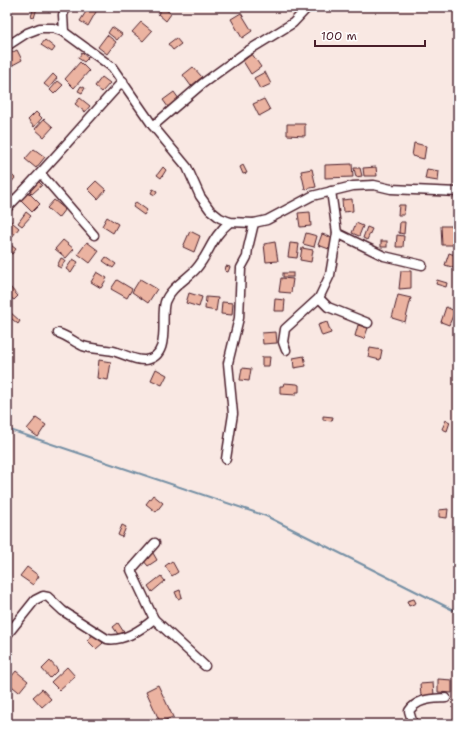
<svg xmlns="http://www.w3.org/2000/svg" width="465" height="731" font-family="'Shantell Sans',sans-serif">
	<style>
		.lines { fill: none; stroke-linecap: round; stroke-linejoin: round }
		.stream { stroke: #7690a5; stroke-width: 2 }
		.building { fill: #ebb3a1; stroke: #4a1f2b }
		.minor-casing { stroke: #4a1f2b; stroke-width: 11 }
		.minor { stroke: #fff; stroke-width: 8 }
	</style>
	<rect width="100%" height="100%" fill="#f9e8e3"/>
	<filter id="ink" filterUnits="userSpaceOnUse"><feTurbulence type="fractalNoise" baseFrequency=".025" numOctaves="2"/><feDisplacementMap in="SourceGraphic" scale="8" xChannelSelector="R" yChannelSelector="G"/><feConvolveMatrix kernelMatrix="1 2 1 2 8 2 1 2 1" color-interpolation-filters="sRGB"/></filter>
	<g filter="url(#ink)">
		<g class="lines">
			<polyline class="stream" points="7,429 266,516 453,610 458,609"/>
		</g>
		<g class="building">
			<polygon points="34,7 48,7 50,8 49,11 37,8 34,18 31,17"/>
			<polygon points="89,7 97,10 88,26 80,21"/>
			<polygon points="163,7 171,14 166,21 158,14"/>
			<polygon points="241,13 252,31 242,38 231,19"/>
			<polygon points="141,22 152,31 143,41 132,32"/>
			<polygon points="112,27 122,34 117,40 108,33"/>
			<polygon points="107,35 116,42 107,54 98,47"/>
			<polygon points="176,38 181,44 173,50 168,44"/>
			<polygon points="45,40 55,48 52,52 41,45"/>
			<polygon points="17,50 22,60 9,67 7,55"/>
			<polygon points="82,53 88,58 84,62 78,58"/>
			<polygon points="252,54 261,67 251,74 243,61"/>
			<polygon points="80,62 89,71 74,88 65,79"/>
			<polygon points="193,67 202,77 191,86 183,75"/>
			<polygon points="265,72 271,84 260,89 254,78"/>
			<polygon points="53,74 57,78 49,88 44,84"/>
			<polygon points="102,77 110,83 102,92 95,86"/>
			<polygon points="58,81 63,85 54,94 50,90"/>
			<polygon points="81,86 85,88 82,93 78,91"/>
			<polygon points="174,92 179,99 168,107 163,100"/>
			<polygon points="80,98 90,106 85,112 75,104"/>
			<polygon points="264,99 270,110 259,116 253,104"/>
			<polygon points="36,112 42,118 34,127 28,120"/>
			<polygon points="44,119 53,127 44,137 35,129"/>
			<polygon points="287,124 305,124 305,136 287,135"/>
			<polygon points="414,143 426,146 424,159 412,156"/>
			<polygon points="34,149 45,157 36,168 25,159"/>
			<polygon points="352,164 353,177 325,178 325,165"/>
			<polygon points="243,165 247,173 243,174 240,167"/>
			<polygon points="163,167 166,170 161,178 157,175"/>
			<polygon points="376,167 377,176 364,176 363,168"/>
			<polygon points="354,168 360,168 362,176 356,177"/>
			<polygon points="312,169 316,187 305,189 301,171"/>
			<polygon points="427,169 439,171 438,181 425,179"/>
			<polygon points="7,171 15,178 10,184 7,182"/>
			<polygon points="38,181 42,185 32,194 29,191"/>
			<polygon points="96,181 106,190 98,199 88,189"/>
			<polygon points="153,189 157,191 155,195 151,193"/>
			<polygon points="28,192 40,204 32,212 20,200"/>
			<polygon points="352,199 353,211 343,212 342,200"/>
			<polygon points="54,200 65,209 58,218 47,208"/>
			<polygon points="136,202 147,210 144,215 133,207"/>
			<polygon points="399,205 405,205 404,215 398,215"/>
			<polygon points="26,212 31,216 22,226 18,223"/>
			<polygon points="310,212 311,226 300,227 298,213"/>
			<polygon points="107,217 118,224 113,233 102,226"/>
			<polygon points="7,218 19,228 12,237 7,232"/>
			<polygon points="400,222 405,222 404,234 399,233"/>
			<polygon points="356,223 363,226 359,236 352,233"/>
			<polygon points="441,226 453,226 454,245 442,245"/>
			<polygon points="367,227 372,229 367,240 363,238"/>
			<polygon points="190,231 200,236 194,252 183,247"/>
			<polygon points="306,233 317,236 314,247 303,244"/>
			<polygon points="322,234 333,238 329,249 318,245"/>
			<polygon points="397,235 404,236 403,247 396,247"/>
			<polygon points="63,240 74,249 66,258 55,249"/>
			<rect x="381" y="241" width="6" height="6"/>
			<polygon points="7,242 16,249 12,254 7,251"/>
			<polygon points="87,242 99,251 90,263 78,254"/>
			<polygon points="275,242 278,261 266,262 264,244"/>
			<polygon points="290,243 299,244 297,258 288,257"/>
			<polygon points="302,248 313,250 311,262 300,260"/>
			<polygon points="449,253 458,256 455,268 445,265"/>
			<polygon points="106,257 116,264 113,268 103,261"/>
			<polygon points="61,258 65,260 61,268 57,266"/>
			<polygon points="73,259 78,262 71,273 66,269"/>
			<polygon points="226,266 230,267 228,272 225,271"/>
			<polygon points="401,271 411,271 411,288 399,289"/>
			<polygon points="97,272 107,278 101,288 91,282"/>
			<rect x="283" y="273" width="10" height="4"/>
			<polygon points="281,278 293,279 291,293 279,292"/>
			<polygon points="140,279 157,289 148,303 132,292"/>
			<polygon points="117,280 132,289 127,298 111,289"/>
			<polygon points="437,280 447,283 446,287 436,284"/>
			<polygon points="9,286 18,296 14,300 11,298 7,301 7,287"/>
			<polygon points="189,293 202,297 199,307 186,303"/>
			<polygon points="398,295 411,298 405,322 392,318"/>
			<polygon points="206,297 218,298 216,311 205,309"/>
			<polygon points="275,299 285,300 284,311 274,311"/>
			<polygon points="222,302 233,303 232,315 221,314"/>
			<polygon points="446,307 455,311 449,325 441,322"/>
			<polygon points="10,312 20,321 18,324 7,315"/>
			<polygon points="327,322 331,333 322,336 318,325"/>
			<polygon points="358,325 368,328 364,339 355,336"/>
			<polygon points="276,332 277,343 263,344 262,333"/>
			<polygon points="370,348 382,350 380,360 368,357"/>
			<polygon points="304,356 306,366 294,368 293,358"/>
			<polygon points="262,357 270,357 269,366 262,366"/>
			<polygon points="99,360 111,362 108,380 97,378"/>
			<polygon points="242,368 251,369 249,381 240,380"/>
			<polygon points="156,369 167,375 162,385 151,380"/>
			<polygon points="284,383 297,384 299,385 299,392 296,392 296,395 280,394 280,386 283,386"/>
			<polygon points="323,416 333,417 332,421 323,420"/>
			<polygon points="36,418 46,425 38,437 27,429"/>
			<polygon points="446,420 450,422 447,431 442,429"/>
			<polygon points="153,495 163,503 156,512 146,504"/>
			<polygon points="448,509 447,518 439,517 439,510"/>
			<polygon points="122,525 126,527 122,537 118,535"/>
			<polygon points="153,553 157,560 148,566 143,560"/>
			<polygon points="172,561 178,572 172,576 165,566"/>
			<polygon points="27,567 39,576 33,585 20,576"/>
			<polygon points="161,576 165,581 152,592 148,586"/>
			<polygon points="180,590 182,597 178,599 175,592"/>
			<polygon points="414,599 416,603 409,606 407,601"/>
			<polygon points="118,623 125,634 120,637 113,627"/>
			<polygon points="94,634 103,643 96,649 87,640"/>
			<polygon points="50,661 58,670 50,678 42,669"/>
			<polygon points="67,667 75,676 59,690 51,682"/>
			<polygon points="16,671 28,681 19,692 7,682"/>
			<polygon points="438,679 452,680 452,693 438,692"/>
			<polygon points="433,683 434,695 421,696 420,684"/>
			<polygon points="158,685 173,717 160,722 146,691"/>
			<polygon points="42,689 51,699 42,707 33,697"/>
		</g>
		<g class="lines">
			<g class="minor-casing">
				<g id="minor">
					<polyline points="64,32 63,15 66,7"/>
					<polyline points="7,46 27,33 40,28 53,28 64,32 112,67 153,126 187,167 200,196 210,210 220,218 230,222 254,223 267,220 312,196 353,186 374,185 391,189 458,192"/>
					<polyline points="153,126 202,84 246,52 293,23 308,7"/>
					<polyline points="41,174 94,235"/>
					<path d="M7,208C48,167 84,123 123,81"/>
					<polyline points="337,233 384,256 422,265"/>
					<polyline points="319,298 328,307 368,323"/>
					<path d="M58,333C68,336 74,342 83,346C91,349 103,349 113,351C122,353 135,361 145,360C172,357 160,319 165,302C170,288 187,279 196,269C210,253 211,237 230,222"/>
					<polyline points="286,350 283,342 285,329 319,298 330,275 337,233 331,191"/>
					<polyline points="226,459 233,414 228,363 239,318 241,268 247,257 248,248 254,223"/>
					<polyline points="154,619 131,570 155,543"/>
					<path d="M7,635L35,600L43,596L48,597L63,611L107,639C124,642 142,629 154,619L205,666"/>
					<path d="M413,724L409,711C418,698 432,699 446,698"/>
				</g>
			</g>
			<use href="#minor" class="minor"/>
		</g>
	</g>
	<rect width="465" height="731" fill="none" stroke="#fff" stroke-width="24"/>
	<rect x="12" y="12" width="441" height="707" fill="none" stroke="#4a1f2b" stroke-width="1.5" filter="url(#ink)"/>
	<path d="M315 40v6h110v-6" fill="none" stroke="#4a1f2b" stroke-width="2"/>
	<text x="321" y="40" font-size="12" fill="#4a1f2b" stroke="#ffffff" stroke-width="3" paint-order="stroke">100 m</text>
</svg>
